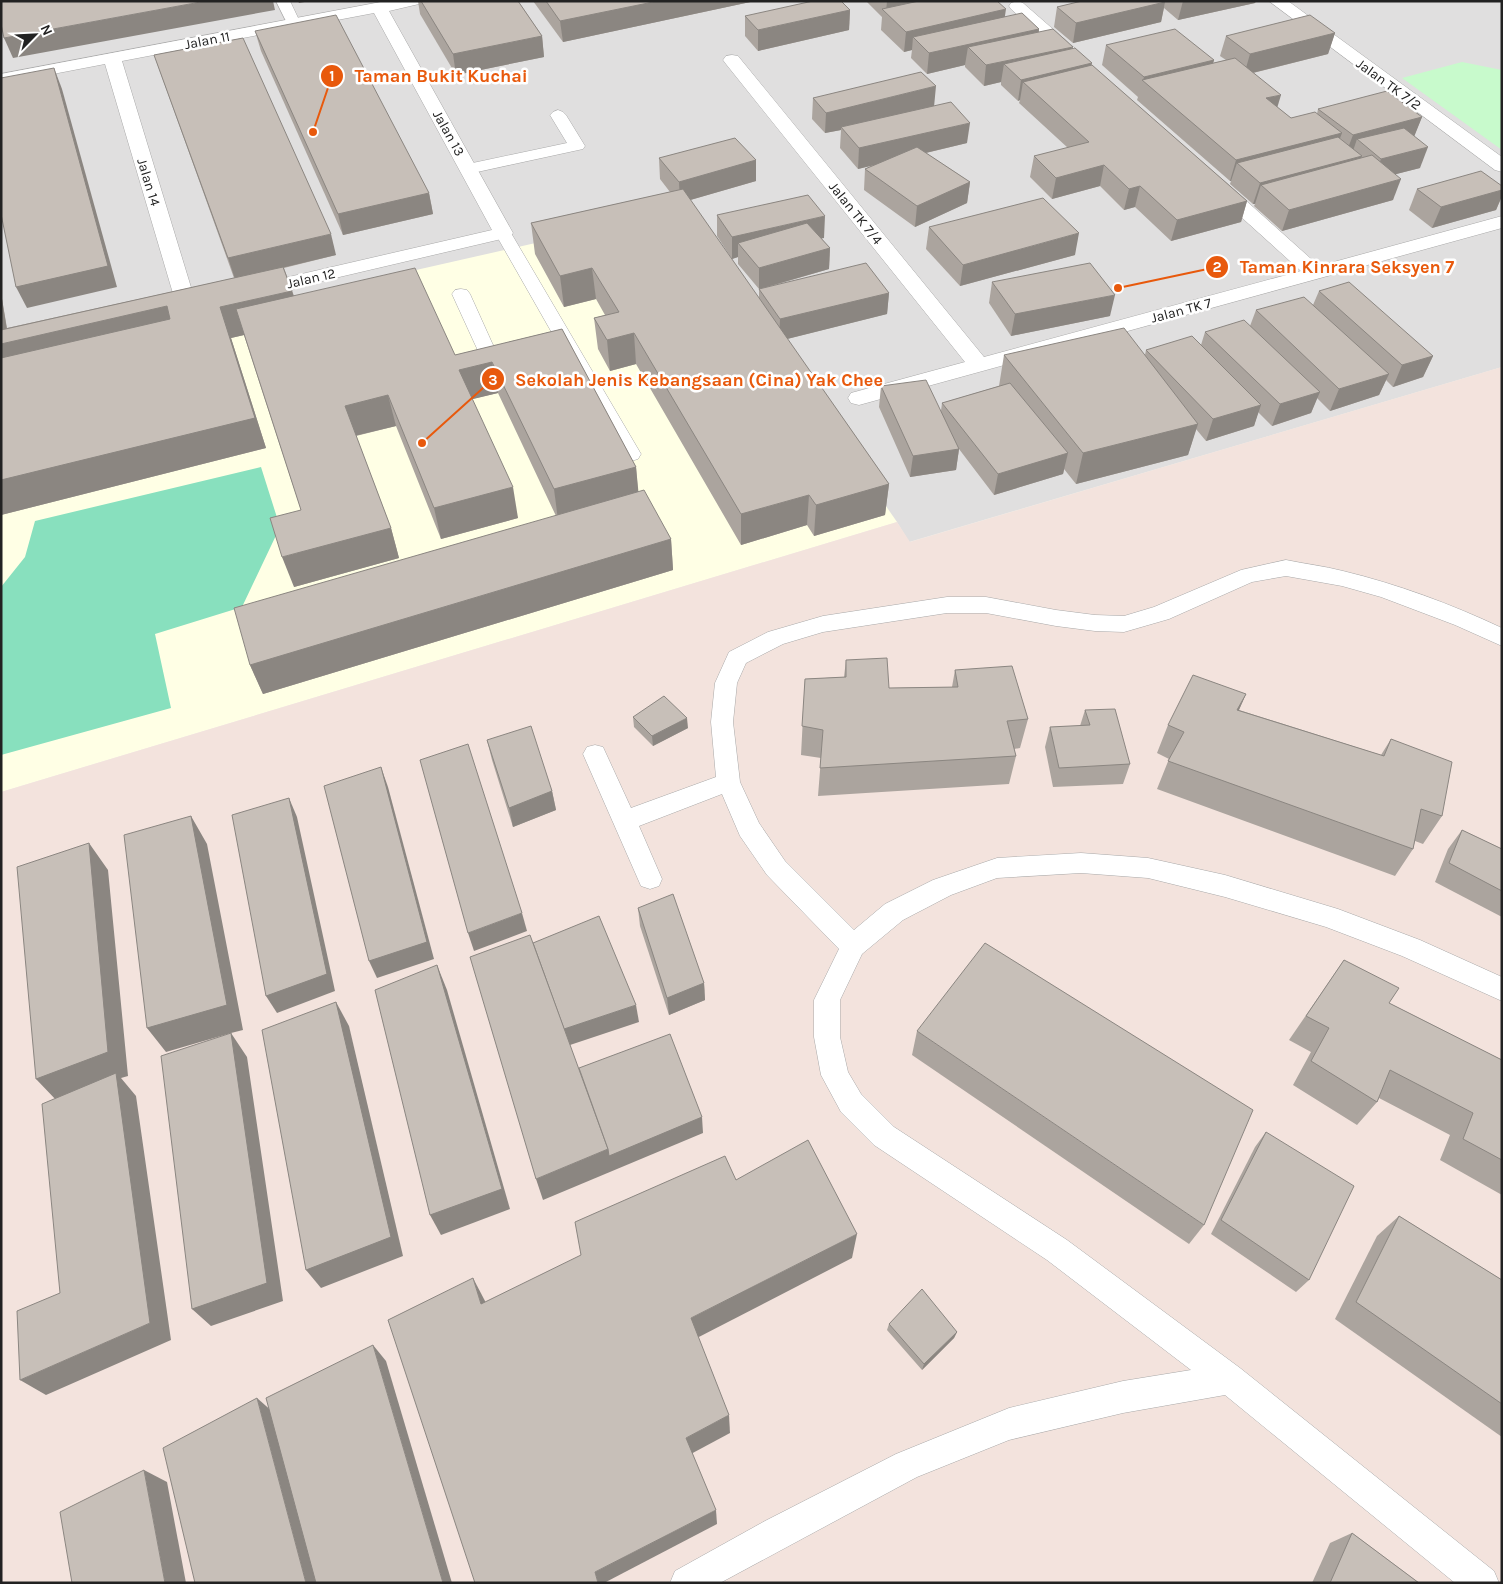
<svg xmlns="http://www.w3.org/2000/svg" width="1503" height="1584" font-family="Karla,sans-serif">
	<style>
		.residential { fill: #e0dfdf }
		.education { fill: #ffffe5 }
		.military { fill: #f3e3dd }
		.park { fill: #c8facc }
		.pitch { fill: #88e0be }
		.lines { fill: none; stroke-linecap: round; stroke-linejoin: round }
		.lane-casing { stroke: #a9a9a9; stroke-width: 1 }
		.street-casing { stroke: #a9a9a9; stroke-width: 1 }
		.lane { fill: #fff; fill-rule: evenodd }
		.street { fill: #fff; fill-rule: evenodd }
		.wall { fill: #aba49e }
		.shaded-wall { fill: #8b8681 }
		.building { fill: #c7bfb8; stroke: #8b8681 }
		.labels { text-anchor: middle; stroke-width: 5; stroke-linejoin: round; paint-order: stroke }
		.far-street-label { font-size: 14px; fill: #222; stroke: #fff }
		.leader { fill: none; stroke: #e8590c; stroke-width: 2 }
		.callout-dot { fill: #e8590c; stroke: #fff; stroke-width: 2 }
		.mark-label { font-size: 15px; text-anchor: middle; font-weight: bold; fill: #fff }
		.callout-label { font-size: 18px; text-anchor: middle; font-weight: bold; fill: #e8590c; stroke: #fff; stroke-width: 5; stroke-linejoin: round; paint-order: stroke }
	</style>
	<rect width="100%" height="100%" fill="#f2efe9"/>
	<polygon class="residential" points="1,1 1502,1 1502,367 909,542 897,522 1,364"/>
	<polygon class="education" points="681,210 897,522 1,792 1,364"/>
	<polygon class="military" points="1502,367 1502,1583 1,1583 1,792 897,522 910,542"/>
	<polygon class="park" points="1462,62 1502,70 1502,150 1402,78"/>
	<polygon class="pitch" points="261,467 280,527 242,607 155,634 171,708 1,755 1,587 25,557 35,521"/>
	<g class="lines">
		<g class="lane-casing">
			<g id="lane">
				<polygon points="276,1 290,1 301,24 299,27 289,27"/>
				<polygon points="558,110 563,112 566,115 585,146 583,149 468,174 462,172 460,169 462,166 468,164 567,143 550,115 553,112"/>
				<polygon points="503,228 509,229 511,233 641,454 638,459 631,461 624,459 621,454 495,233 497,229"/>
				<polygon points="461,289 467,290 470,294 493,345 507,352 513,350 519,352 522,356 519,360 506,364 479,353 452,294 455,290"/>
				<path d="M1286,560C1305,564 1324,566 1343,571C1397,584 1451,604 1502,628V646L1455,625L1381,597L1342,586L1286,576L1252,582L1169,619L1124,632L1095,631L1056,626L986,613H947L823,632L783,644L746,663L737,683L733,722L740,782L759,823L785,861L854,930L885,904L933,880L997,858L1081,853L1148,858L1225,875L1338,909L1420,940L1502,977V1001L1402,956L1326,927L1225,897L1148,878L1081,873L997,878L951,895L903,920L862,954L840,1000V1037L848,1072L861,1094L894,1127L1067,1240L1240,1368L1494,1571L1499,1583H1455L1225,1395L1123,1413L1009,1440L917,1477L720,1583H670L675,1571L765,1521L896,1454L1009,1408L1123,1381L1191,1370L1047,1260L874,1145L841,1112L821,1075L814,1037V1000L839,949L767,875L740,836L722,794L639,826L662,879L659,886L650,889L641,886L583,754L587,747L595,745L603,747L631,808L716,777L711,722L715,683L729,652L768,632L823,616L947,597H986L1056,610L1095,615L1124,616L1154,607L1241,570Z"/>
			</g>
		</g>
		<g class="street-casing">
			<g id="street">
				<polygon points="386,1 421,1 419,4 389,11 513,233 510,237 254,297 247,295 244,291 247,287 254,285 492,230 374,13 122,61 197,307 194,311 187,313 180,311 177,307 105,64 1,84 1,74"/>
				<polygon points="1018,1 1023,3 1078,51 1080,55 1078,59 1066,59 1011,9 1009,6 1011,3"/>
				<polygon points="1269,1 1288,1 1502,157 1502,172 1495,170"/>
				<polygon points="732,55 738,56 984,357 1301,271 1210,189 1208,185 1210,181 1217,179 1224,181 1319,266 1502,216 1502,228 859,405 851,403 848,398 851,393 965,362 726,64 723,60 726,56"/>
			</g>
		</g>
		<use href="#lane" class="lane"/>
		<use href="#street" class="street"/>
	</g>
	<g class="wall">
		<polygon points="418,1 518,1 542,36 544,57 456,75 420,14"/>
		<polygon points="533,1 755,1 563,42"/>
		<polygon points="867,1 997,1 1005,17 1039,29 1039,32 1072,48 1247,201 1241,222 1171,241 1135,207 1124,210 1100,186 1052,199 1030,177 1034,156 1068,148 1019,103 1020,100 1018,101 1001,85 1001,82 984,86 965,67 965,65 927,74 911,58 912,50 904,52 881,30 882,17 867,2"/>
		<polygon points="1079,1 1256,1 1255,3 1178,20 1164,8 1161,22 1073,43 1054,27 1057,7 1080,2"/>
		<polygon points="850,10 849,30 758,51 745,36 745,16"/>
		<polygon points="255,31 429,193 433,214 343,235 261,51"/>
		<polygon points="1335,33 1328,54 1253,73 1277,107 1291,118 1317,114 1318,109 1422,117 1414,136 1420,168 1396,174 1393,200 1282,231 1254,206 1255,204 1253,204 1230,184 1231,181 1230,181 1137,100 1138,97 1102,65 1106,45 1214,60 1213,63 1226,60 1220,56 1226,36"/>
		<polygon points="154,55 336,255 284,268 294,296 455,355 562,329 636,467 638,492 671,539 673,570 263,694 250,665 556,516 498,393 472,399 518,518 441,539 396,426 356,436 391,528 399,558 294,587 301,510 244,335 231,338 266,448 1,515 1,293 7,328 234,278"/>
		<polygon points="813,98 934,106 967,143 926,153 970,182 967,203 915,227 864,190 865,169 873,165 858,169 840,148 841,130 825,133 812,119"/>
		<polygon points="659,158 756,160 756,181 690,200 759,299 759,289 738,264 738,257 732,259 717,236 717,215 824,238 821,238 830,248 829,269 768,287 889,293 887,314 787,339 889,484 885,515 814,536 807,525 741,545 636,364 610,371 598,349 594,318 605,315 596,299 564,307 535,254 531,223 670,192 660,179"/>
		<polygon points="1502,186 1502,196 1496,210 1432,228 1409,210 1417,189"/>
		<polygon points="929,227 1075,255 960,286 926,249"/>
		<polygon points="992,282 1110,316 1011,336 989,303"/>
		<polygon points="1319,291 1433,356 1423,377 1393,387 1386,380 1379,395 1330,411 1317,398 1311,413 1272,426 1258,412 1254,426 1206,441 1196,429 1188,455 1076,484 1064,469 1063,474 994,495 959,449 956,470 910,477 879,407 881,386 941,411 942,403 999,386 1004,355 1145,355 1146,350 1201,345 1205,332 1250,326 1256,310 1313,305"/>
		<polygon points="846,660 889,688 952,687 955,670 1028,719 1020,748 1014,749 1016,756 1009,784 818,796 821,758 801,755 805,679 844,677"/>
		<polygon points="1246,694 1239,710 1381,755 1391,739 1442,816 1423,844 1415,841 1413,849 1395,876 1157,789 1169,759 1157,753 1168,725"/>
		<polygon points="1085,710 1130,764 1123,784 1053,787 1045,747 1050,727 1080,726"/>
		<polygon points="633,717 688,728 653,746 634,727"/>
		<polygon points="487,740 552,791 556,810 513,827 492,760"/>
		<polygon points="1462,830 1502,849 1502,917 1435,882 1448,849"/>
		<polygon points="638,908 704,983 705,1000 669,1015 640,926"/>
		<polygon points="1344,960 1389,1003 1502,1060 1502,1195 1440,1160 1450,1135 1379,1098 1377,1102 1357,1125 1293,1085 1311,1052 1289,1040"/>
		<polygon points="917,1031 1204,1225 1189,1244 912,1055"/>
		<polygon points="1266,1132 1309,1280 1296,1292 1211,1234 1255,1147"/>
		<polygon points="1399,1216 1502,1280 1502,1437 1335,1319 1377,1236"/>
		<polygon points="889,1324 957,1332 954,1338 922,1370 887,1330"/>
		<polygon points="1352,1533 1419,1583 1312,1583 1330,1543"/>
	</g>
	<g class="shaded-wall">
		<polygon points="206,1 273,1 275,10 13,58 4,38"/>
		<polygon points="298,1 310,1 299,3"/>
		<polygon points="658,1 755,1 563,42 560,21"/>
		<polygon points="887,1 966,1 886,13"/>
		<polygon points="1183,1 1256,1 1255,3 1178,20"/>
		<polygon points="1165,2 1161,22 1073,43 1076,23"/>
		<polygon points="1006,9 1003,29 913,37 912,50 904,52 906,32"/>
		<polygon points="850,10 849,30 758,51 758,30"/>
		<polygon points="1039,29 1036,49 968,47 965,65 927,74 929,53"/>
		<polygon points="1335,33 1328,54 1244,75 1250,54"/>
		<polygon points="542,36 544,57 456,75 453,54"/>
		<polygon points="1073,47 1069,67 1004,64 1001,82 984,86 986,65"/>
		<polygon points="1214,60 1208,81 1143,80 1144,77"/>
		<polygon points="1092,63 1088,83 1023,82 1020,100 1018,101 1021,80"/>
		<polygon points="54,68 62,89 117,287 27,308 16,287"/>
		<polygon points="936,86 934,107 841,127 841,130 825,133 826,113"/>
		<polygon points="1281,95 1275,115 1266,98"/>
		<polygon points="1422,117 1414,137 1357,139 1352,154 1345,156 1353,135"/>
		<polygon points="970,123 967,143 858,169 859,148"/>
		<polygon points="1342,133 1334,154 1237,163 1231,181 1230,181 1236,160"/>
		<polygon points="1428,147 1420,168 1373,180 1381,159"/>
		<polygon points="1362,156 1355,177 1261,185 1255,204 1253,204 1260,183"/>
		<polygon points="756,160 756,181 680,203 679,182"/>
		<polygon points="1104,165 1100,186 1052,199 1056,178"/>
		<polygon points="1401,179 1393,200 1282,231 1289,210"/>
		<polygon points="970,182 967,203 915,227 917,206"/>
		<polygon points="1140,186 1135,207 1124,210 1129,189"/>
		<polygon points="1502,190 1502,196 1496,210 1432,228 1441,207"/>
		<polygon points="429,193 433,214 343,235 338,214"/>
		<polygon points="1247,201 1241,222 1171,241 1177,220"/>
		<polygon points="825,216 824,238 748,255 738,243 738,257 732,259 732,237"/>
		<polygon points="1079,233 1075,255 960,286 963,265"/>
		<polygon points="331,234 336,255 235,279 228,258"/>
		<polygon points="830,248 829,269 759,289 759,268"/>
		<polygon points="592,268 596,299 564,307 560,276"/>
		<polygon points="292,291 302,322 231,338 266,448 1,515 1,480 220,307"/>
		<polygon points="1,293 7,330 1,331"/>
		<polygon points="889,293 887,314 779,341 780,319"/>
		<polygon points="1115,295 1110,316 1011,336 1015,314"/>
		<polygon points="167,306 179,337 1,378 1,344"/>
		<polygon points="634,333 636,364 610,371 607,340"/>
		<polygon points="1433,356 1423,377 1393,387 1402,365"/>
		<polygon points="492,362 498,393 465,401 459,370"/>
		<polygon points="1389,374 1379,395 1330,411 1339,389"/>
		<polygon points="1320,392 1311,413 1272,426 1280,404"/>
		<polygon points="388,395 396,426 354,436 345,406"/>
		<polygon points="1261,405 1254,426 1206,441 1213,419"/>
		<polygon points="1198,424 1188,455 1076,484 1083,453"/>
		<polygon points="959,449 956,470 910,477 913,456"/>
		<polygon points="1068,453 1063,474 994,495 998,474"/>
		<polygon points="636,467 639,498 558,520 554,489"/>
		<polygon points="889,484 885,515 814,536 816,505"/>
		<polygon points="513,487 518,518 441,539 434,508"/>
		<polygon points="809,495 807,525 741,545 741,514"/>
		<polygon points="391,528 399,558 294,587 282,557"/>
		<polygon points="671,539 673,570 263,694 250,665"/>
		<polygon points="1246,694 1233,723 1237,710"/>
		<polygon points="687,718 688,728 653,746 652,736"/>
		<polygon points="381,767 388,787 434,959 377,978 369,961"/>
		<polygon points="552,791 556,810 513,827 509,808"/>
		<polygon points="289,798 297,817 335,991 277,1013 266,996"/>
		<polygon points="191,816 207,844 243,1030 231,1033 247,1057 283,1301 211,1326 192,1309 231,1033 166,1052 147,1028"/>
		<polygon points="89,843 108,870 128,1076 121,1078 136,1096 171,1340 46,1395 20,1380 150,1323 58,1102 36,1079"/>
		<polygon points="522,913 527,931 474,951 468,933"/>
		<polygon points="437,965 447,990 510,1209 441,1235 430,1215"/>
		<polygon points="704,983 705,1000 669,1015 667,998"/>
		<polygon points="336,1002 349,1026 403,1256 321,1288 306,1270"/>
		<polygon points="636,1005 639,1022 567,1046 563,1029"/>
		<polygon points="702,1117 703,1133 543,1200 536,1179 608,1149"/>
		<polygon points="857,1234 852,1258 693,1340 691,1318"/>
		<polygon points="473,1278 485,1301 493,1326 481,1304"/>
		<polygon points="957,1332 954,1338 922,1370 924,1364"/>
		<polygon points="373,1345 386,1361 452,1583 443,1583"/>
		<polygon points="257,1398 274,1413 321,1583 306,1583"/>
		<polygon points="729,1415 730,1433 689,1455 686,1438"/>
		<polygon points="144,1470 167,1482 186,1583 165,1583"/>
		<polygon points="716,1510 717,1524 604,1583 598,1583 595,1572"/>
	</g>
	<g class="building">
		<polygon points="1,1 206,1 4,38 1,24"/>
		<polygon points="421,1 518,1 542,36 453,54"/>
		<polygon points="546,1 658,1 560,21"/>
		<polygon points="813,1 841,1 850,10 758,30 745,16"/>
		<polygon points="919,1 997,1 1006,9 906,32 882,9"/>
		<polygon points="1082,1 1164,1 1165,2 1076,23 1057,7"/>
		<polygon points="1022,13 1039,29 929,53 913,37"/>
		<polygon points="336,15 429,193 338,214 255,31"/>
		<polygon points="1310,15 1335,33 1250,54 1226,36"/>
		<polygon points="1053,29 1073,47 986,65 968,47"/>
		<polygon points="1175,29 1214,60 1144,77 1106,45"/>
		<polygon points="243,38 331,234 228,258 154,55"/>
		<polygon points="1075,48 1092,63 1021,80 1004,64"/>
		<polygon points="1235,58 1281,95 1266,98 1291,118 1315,112 1342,133 1236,160 1142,80"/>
		<polygon points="1092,65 1247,201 1177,220 1140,186 1129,189 1104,165 1056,178 1034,156 1089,142 1023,82"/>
		<polygon points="54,68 108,266 16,287 1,214 1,78"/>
		<polygon points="921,72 936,86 826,113 813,98"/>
		<polygon points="1387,91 1422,117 1353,135 1318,109"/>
		<polygon points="951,102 970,123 859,148 841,127"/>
		<polygon points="1404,128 1428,147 1381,159 1357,139"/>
		<polygon points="1338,137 1362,156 1260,183 1237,163"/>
		<polygon points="735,138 756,160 679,182 659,158"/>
		<polygon points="917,147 970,182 917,206 865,169"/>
		<polygon points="1372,155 1401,179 1289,210 1261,185"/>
		<polygon points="1481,171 1502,186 1502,190 1441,207 1417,189"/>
		<polygon points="683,189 889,484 816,505 809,495 741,514 634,333 607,340 594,318 619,312 592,268 560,276 531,223"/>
		<polygon points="808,195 825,216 732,237 717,215"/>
		<polygon points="1043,198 1079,233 963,265 929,227"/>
		<polygon points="807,223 830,248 759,268 738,243"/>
		<polygon points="866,263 889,293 780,319 759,289"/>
		<polygon points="1090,263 1115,295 1015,314 992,282"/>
		<polygon points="283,267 292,291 220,307 255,418 1,480 1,358 170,319 167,306 1,344 1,330"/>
		<polygon points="415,268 455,355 562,329 636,467 554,489 492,362 459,370 513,487 434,508 388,395 345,406 391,528 282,557 270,518 301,510 236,309"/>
		<polygon points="1349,282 1433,356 1402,365 1319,291"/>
		<polygon points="1304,297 1389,374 1339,389 1256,310"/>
		<polygon points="1244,320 1320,392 1280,404 1205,332"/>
		<polygon points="1124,328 1198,424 1083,453 1004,355"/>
		<polygon points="1192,336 1261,405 1213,419 1146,350"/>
		<polygon points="926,380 959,449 913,456 881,386"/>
		<polygon points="1010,383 1068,453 998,474 942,403"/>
		<polygon points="644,490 671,539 250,665 234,608"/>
		<polygon points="887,658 889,688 958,687 955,670 1012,666 1028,719 1007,721 1016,756 820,768 823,730 802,726 805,679 846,677 846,660"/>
		<polygon points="1193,675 1246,694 1237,710 1384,756 1391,739 1452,762 1442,816 1421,809 1413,849 1168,761 1184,732 1168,725"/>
		<polygon points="664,696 687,718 652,736 633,717"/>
		<polygon points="1115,709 1130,764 1059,768 1050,727 1090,725 1085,710"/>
		<polygon points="531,726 552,791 509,808 487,740"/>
		<polygon points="468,744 522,913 468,933 420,760"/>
		<polygon points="381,767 427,942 369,961 324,786"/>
		<polygon points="289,798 327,974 266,996 232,815"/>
		<polygon points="191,816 227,1005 147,1028 124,835"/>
		<polygon points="1462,830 1502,849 1502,891 1449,863"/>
		<polygon points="89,843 108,1052 36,1079 17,867"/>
		<polygon points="673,894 704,983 667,998 638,908"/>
		<polygon points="599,916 636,1005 564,1029 533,943"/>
		<polygon points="530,935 608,1149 536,1179 470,957"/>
		<polygon points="985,943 1253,1110 1204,1225 917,1031"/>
		<polygon points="1344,960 1399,988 1389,1003 1502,1060 1502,1160 1463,1139 1473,1113 1390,1070 1377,1102 1311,1061 1329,1028 1306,1016"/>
		<polygon points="437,965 502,1189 430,1215 375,990"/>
		<polygon points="336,1002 391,1237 306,1270 262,1030"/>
		<polygon points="231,1033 267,1283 192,1309 161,1056"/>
		<polygon points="670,1034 702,1117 609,1156 608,1149 579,1068"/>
		<polygon points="116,1073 150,1323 20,1380 17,1311 60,1293 42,1104"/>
		<polygon points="1266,1132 1354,1186 1309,1280 1221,1220"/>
		<polygon points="808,1140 857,1234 691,1318 729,1415 686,1438 716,1510 595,1572 598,1583 475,1583 388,1320 473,1278 481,1304 581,1255 575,1222 725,1156 736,1180"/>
		<polygon points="1399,1216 1502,1280 1502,1404 1356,1302"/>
		<polygon points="922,1289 957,1332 924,1364 889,1324"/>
		<polygon points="373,1345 443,1583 316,1583 266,1398"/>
		<polygon points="257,1398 306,1583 195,1583 163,1448"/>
		<polygon points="144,1470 165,1583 72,1583 60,1512"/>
		<polygon points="1352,1533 1419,1583 1330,1583"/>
	</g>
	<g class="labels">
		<g class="far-street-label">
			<text transform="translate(207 40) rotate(-11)" y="5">Jalan 11</text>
			<text transform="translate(1389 84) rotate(36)" y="5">Jalan TK 7/2</text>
			<text transform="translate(449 133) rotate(61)" y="5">Jalan 13</text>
			<text transform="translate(149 182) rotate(73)" y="5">Jalan 14</text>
			<text transform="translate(856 213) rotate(51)" y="5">Jalan TK 7/4</text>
			<text transform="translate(311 278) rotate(-13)" y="5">Jalan 12</text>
			<text transform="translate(1181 310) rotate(-15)" y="5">Jalan TK 7</text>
		</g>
	</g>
	<path class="leader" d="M313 132L332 76M1118 288L1217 267M422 443L493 379"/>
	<g class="callout-dot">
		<circle cx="313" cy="132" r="5"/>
		<circle cx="1118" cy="288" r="5"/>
		<circle cx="422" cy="443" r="5"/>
		<circle cx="332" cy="76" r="12"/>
		<circle cx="1217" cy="267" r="12"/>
		<circle cx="493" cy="379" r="12"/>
	</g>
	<g class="mark-label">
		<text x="332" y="81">1</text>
		<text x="1217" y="272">2</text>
		<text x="493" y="385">3</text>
	</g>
	<g class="callout-label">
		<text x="441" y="82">Taman Bukit Kuchai</text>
		<text x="1347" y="273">Taman Kinrara Seksyen 7</text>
		<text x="699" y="386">Sekolah Jenis Kebangsaan (Cina) Yak Chee</text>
	</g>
	<rect width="1503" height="1584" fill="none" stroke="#222222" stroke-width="5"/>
	<g transform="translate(35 35) rotate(66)" stroke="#ffffff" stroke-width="4" paint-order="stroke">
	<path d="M0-4L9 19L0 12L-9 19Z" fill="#222222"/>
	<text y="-8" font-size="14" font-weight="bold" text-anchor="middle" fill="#222222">N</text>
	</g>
</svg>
